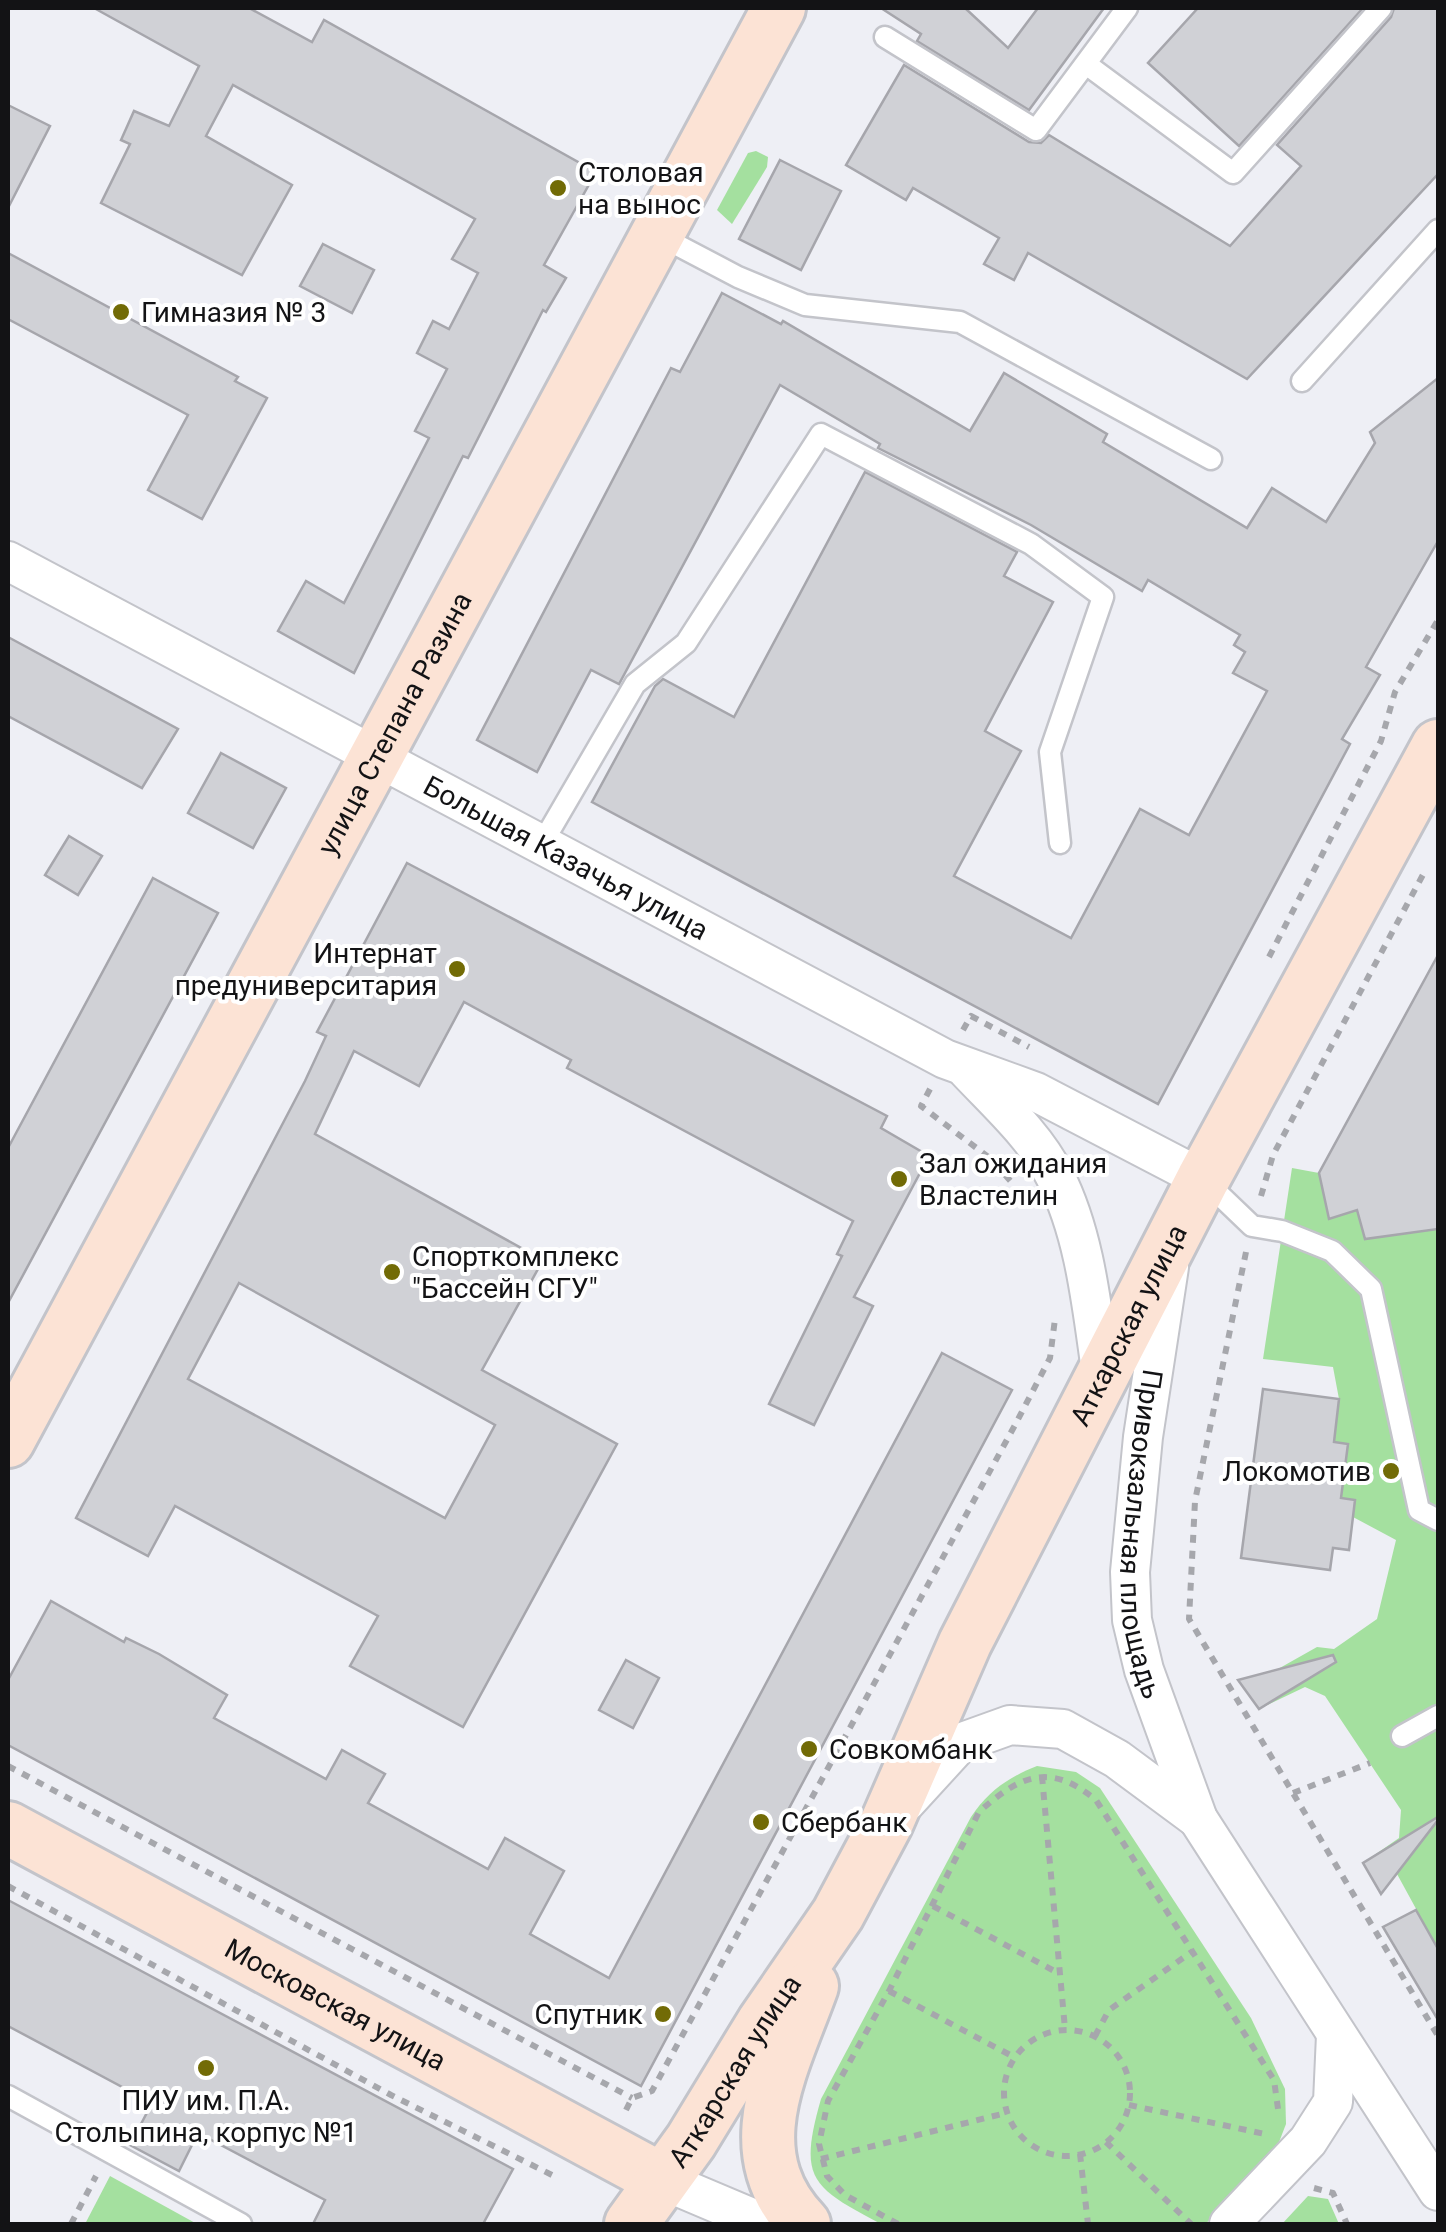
<svg xmlns="http://www.w3.org/2000/svg" width="1446" height="2232" font-family="Roboto,sans-serif">
	<style>
		.green { fill: #a4e09f }
		.building { fill: #d0d1d6; stroke: #a6a6ac; stroke-width: 2.5; fill-rule: evenodd }
		.lines { fill: none; stroke-linecap: round; stroke-linejoin: round }
		.lane-casing { stroke: #c3c4ca; stroke-width: 25 }
		.street-casing { stroke: #c3c4ca; stroke-width: 42 }
		.secondary-casing { stroke: #c3c4ca; stroke-width: 58 }
		.path { stroke: #a6a7ac; stroke-width: 6; stroke-dasharray: 8 8; stroke-linecap: butt }
		.lane { stroke: #fff; stroke-width: 20 }
		.street { stroke: #fff; stroke-width: 38 }
		.secondary { stroke: #fce3d5; stroke-width: 52 }
		.poi-dot { fill: #726b06; stroke: #fff; stroke-width: 4 }
		.labels { text-anchor: middle; stroke-width: 8; stroke-linejoin: round; paint-order: stroke }
		.poi-label { font-size: 28px; fill: #131315; stroke: #fff; text-anchor: start }
		.street-label { font-size: 28px; fill: #131315; stroke: #fff }
	</style>
	<rect width="100%" height="100%" fill="#eeeff5"/>
	<g class="green">
		<polygon points="756,151 768,157 767,167 732,224 717,210 748,153"/>
		<polygon points="1438,955 1438,1949 1397,1874 1375,1883 1363,1863 1399,1838 1401,1810 1325,1696 1305,1687 1259,1709 1244,1688 1317,1647 1334,1649 1377,1619 1396,1540 1353,1517 1355,1501 1341,1498 1334,1442 1339,1399 1333,1367 1263,1359 1292,1168 1319,1173"/>
		<path d="M1037,1766L1076,1772L1100,1788L1251,2018L1285,2089L1286,2124L1269,2168L1205,2224H881C811,2187 798,2179 821,2099L971,1817C988,1791 1009,1777 1037,1766Z"/>
		<polygon points="110,2176 197,2224 85,2224"/>
		<polygon points="1308,2196 1328,2199 1339,2224 1282,2224"/>
	</g>
	<g class="building">
		<polygon points="94,8 249,8 312,42 324,20 596,172 544,265 566,278 546,312 543,310 468,458 463,456 354,673 278,631 306,581 344,603 429,438 415,431 447,369 417,353 433,321 449,329 478,273 452,259 475,219 233,85 206,136 292,185 242,275 101,203 130,144 121,140 134,111 169,126 199,66"/>
		<polygon points="881,8 965,8 1008,48 1038,8 1104,8 1029,110 917,41 921,34"/>
		<polygon points="1198,8 1363,8 1239,146 1148,63"/>
		<polygon points="1394,8 1438,8 1438,174 1247,379 1028,253 1014,280 984,264 999,238 913,188 906,200 846,165 904,65 1029,142 1041,143 1049,135 1230,246 1301,166 1277,145 1391,17"/>
		<polygon points="8,105 50,126 8,208"/>
		<polygon points="780,160 841,191 801,270 739,239"/>
		<polygon points="323,244 374,270 352,313 300,286"/>
		<polygon points="8,253 238,377 235,381 267,398 202,519 148,490 188,415 8,319"/>
		<polygon points="722,293 781,324 783,321 970,431 1004,373 1107,434 1103,442 1247,528 1272,488 1326,522 1375,443 1370,432 1438,378 1438,541 1366,667 1380,675 1342,739 1350,744 1158,1104 592,802 655,686 663,679 734,717 865,472 1017,552 1004,576 1053,602 985,731 1021,751 954,876 1071,938 1140,809 1189,835 1267,691 1233,673 1245,652 1234,645 1240,635 1148,580 1142,591 1031,525 878,448 880,444 780,385 619,684 591,670 537,772 477,740 671,368 680,372"/>
		<polygon points="8,637 178,729 142,788 8,716"/>
		<polygon points="221,753 286,788 253,848 188,813"/>
		<polygon points="69,836 102,856 78,895 45,875"/>
		<path d="M407,863L887,1116L881,1128L929,1156L854,1297L873,1306L814,1425L769,1404L842,1256L837,1254L853,1221L567,1068L571,1060L464,1002L419,1086L354,1051L315,1134L543,1260L482,1370L617,1444L463,1727L350,1666L378,1616L175,1506L148,1556L76,1518L305,1081L326,1036L317,1032ZM239,1283L495,1425L445,1518L188,1379Z"/>
		<polygon points="153,878 218,913 8,1303 8,1148"/>
		<polygon points="1438,955 1438,1229 1365,1239 1357,1210 1329,1219 1319,1173"/>
		<polygon points="942,1353 1012,1390 641,2086 8,1745 8,1680 51,1601 124,1642 126,1638 159,1654 227,1695 214,1718 326,1779 342,1750 385,1774 368,1803 488,1869 505,1838 564,1871 530,1934 609,1978"/>
		<polygon points="1263,1389 1339,1399 1334,1442 1348,1444 1341,1498 1355,1500 1349,1550 1333,1548 1330,1570 1241,1558"/>
		<polygon points="1333,1655 1336,1662 1259,1709 1238,1680"/>
		<polygon points="626,1660 659,1678 633,1728 599,1710"/>
		<polygon points="1436,1818 1438,1820 1381,1894 1363,1863"/>
		<polygon points="8,1900 513,2169 483,2224 313,2224 325,2200 198,2133 179,2171 130,2145 152,2103 8,2026"/>
		<polygon points="1416,1910 1438,1949 1438,2020 1383,1927"/>
	</g>
	<g class="lines">
		<g class="lane-casing">
			<g id="lane">
				<polyline points="885,37 1036,130 1127,8"/>
				<polyline points="1086,64 1233,173 1381,8"/>
				<polyline points="660,236 738,277 805,305 960,322 1211,459"/>
				<polyline points="1302,381 1438,230"/>
				<polyline points="540,847 635,684 686,643 821,434 1031,544 1103,597 1050,752 1060,843"/>
				<polyline points="1204,1180 1252,1226 1282,1231 1332,1251 1371,1289 1419,1510 1438,1520"/>
				<polyline points="1402,1736 1438,1716"/>
				<polyline points="8,2096 241,2224"/>
			</g>
		</g>
		<g class="street-casing">
			<g id="street">
				<path id="s1" d="M8,561L945,1059L1036,1092L1203,1179"/>
				<path d="M967,1070C997,1102 1036,1137 1055,1176C1086,1237 1092,1310 1102,1377"/>
				<path id="s2" d="M1169,1267L1143,1437L1130,1572L1132,1620L1144,1670L1198,1819L1438,2191"/>
				<polyline points="906,1802 960,1743 1010,1725 1063,1729 1117,1759 1198,1819"/>
				<polyline points="662,2180 766,2224"/>
				<polyline points="1229,2224 1308,2141 1333,2102 1336,2035"/>
			</g>
		</g>
		<g class="secondary-casing">
			<g id="secondary">
				<path id="s3" d="M8,1441L779,8"/>
				<path id="s4" d="M8,1828L662,2180"/>
				<path id="s5" d="M631,2224L691,2141L763,2023L838,1914L887,1822L965,1643L1203,1179L1438,746"/>
				<path d="M804,2224C734,2151 783,2067 812,1986"/>
			</g>
		</g>
		<g class="path">
			<polyline points="1269,957 1381,741 1395,692 1438,620"/>
			<polyline points="963,1030 971,1016 1029,1047"/>
			<polyline points="930,1089 921,1106 991,1159 1015,1186"/>
			<polyline points="1261,1196 1273,1155 1426,869"/>
			<polyline points="1246,1252 1195,1501 1189,1619 1438,2036"/>
			<polyline points="8,1766 632,2098"/>
			<polyline points="1042,1776 1065,2029"/>
			<polyline points="1293,1793 1370,1763"/>
			<polyline points="8,1886 391,2095 554,2176"/>
			<polyline points="933,1906 1058,1973"/>
			<polyline points="889,1991 1014,2057"/>
			<circle cx="1067" cy="2093" r="63"/>
			<polyline points="1095,2036 1109,2010 1193,1951"/>
			<polyline points="1129,2105 1265,2134"/>
			<polyline points="626,2110 632,2098 652,2091 1015,1425 1050,1358 1055,1319"/>
			<polyline points="1106,2142 1191,2224"/>
			<polyline points="1080,2154 1088,2224"/>
			<polyline points="821,2159 1006,2113"/>
			<polyline points="1314,2188 1333,2193 1347,2224"/>
			<polyline points="71,2224 96,2176"/>
			<path d="M898,2224L845,2195L827,2176L819,2144L828,2101L889,1991L979,1812C1020,1775 1050,1762 1096,1800L1274,2080L1279,2116"/>
		</g>
		<use href="#lane" class="lane"/>
		<use href="#street" class="street"/>
		<use href="#secondary" class="secondary"/>
	</g>
	<g class="poi-dot">
		<circle cx="558" cy="188" r="10"/>
		<circle cx="121" cy="312" r="10"/>
		<circle cx="457" cy="969" r="10"/>
		<circle cx="899" cy="1179" r="10"/>
		<circle cx="392" cy="1272" r="10"/>
		<circle cx="1391" cy="1471" r="10"/>
		<circle cx="809" cy="1749" r="10"/>
		<circle cx="761" cy="1822" r="10"/>
		<circle cx="663" cy="2014" r="10"/>
		<circle cx="206" cy="2068" r="10"/>
	</g>
	<g class="labels">
		<g class="poi-label">
			<text x="578" y="182">Столовая<tspan x="578" dy="32">на вынос</tspan></text>
			<text x="141" y="322">Гимназия № 3</text>
			<text x="437" y="963" text-anchor="end">Интернат<tspan x="437" dy="32">предуниверситария</tspan></text>
			<text x="919" y="1173">Зал ожидания<tspan x="919" dy="32">Властелин</tspan></text>
			<text x="412" y="1266">Спорткомплекс<tspan x="412" dy="32">"Бассейн СГУ"</tspan></text>
			<text x="1371" y="1481" text-anchor="end">Локомотив</text>
			<text x="829" y="1759">Совкомбанк</text>
			<text x="781" y="1832">Сбербанк</text>
			<text x="643" y="2024" text-anchor="end">Спутник</text>
			<text x="206" y="2110" text-anchor="middle">ПИУ им. П.А.<tspan x="206" dy="32">Столыпина, корпус №1</tspan></text>
		</g>
		<g class="street-label">
			<text dy="10" stroke="none"><textPath href="#s3" startOffset="815">улица Степана Разина</textPath></text>
			<text dy="10" stroke="none"><textPath href="#s1" startOffset="632">Большая Казачья улица</textPath></text>
			<text dy="10" stroke="none"><textPath href="#s5" startOffset="1030">Аткарская улица</textPath></text>
			<text dy="10" stroke="none"><textPath href="#s2" startOffset="270">Привокзальная площадь</textPath></text>
			<text dy="10" stroke="none"><textPath href="#s4" startOffset="372">Московская улица</textPath></text>
			<text dy="10" stroke="none"><textPath href="#s5" startOffset="185">Аткарская улица</textPath></text>
		</g>
	</g>
	<rect width="1446" height="2232" fill="none" stroke="#131315" stroke-width="20"/>
</svg>
